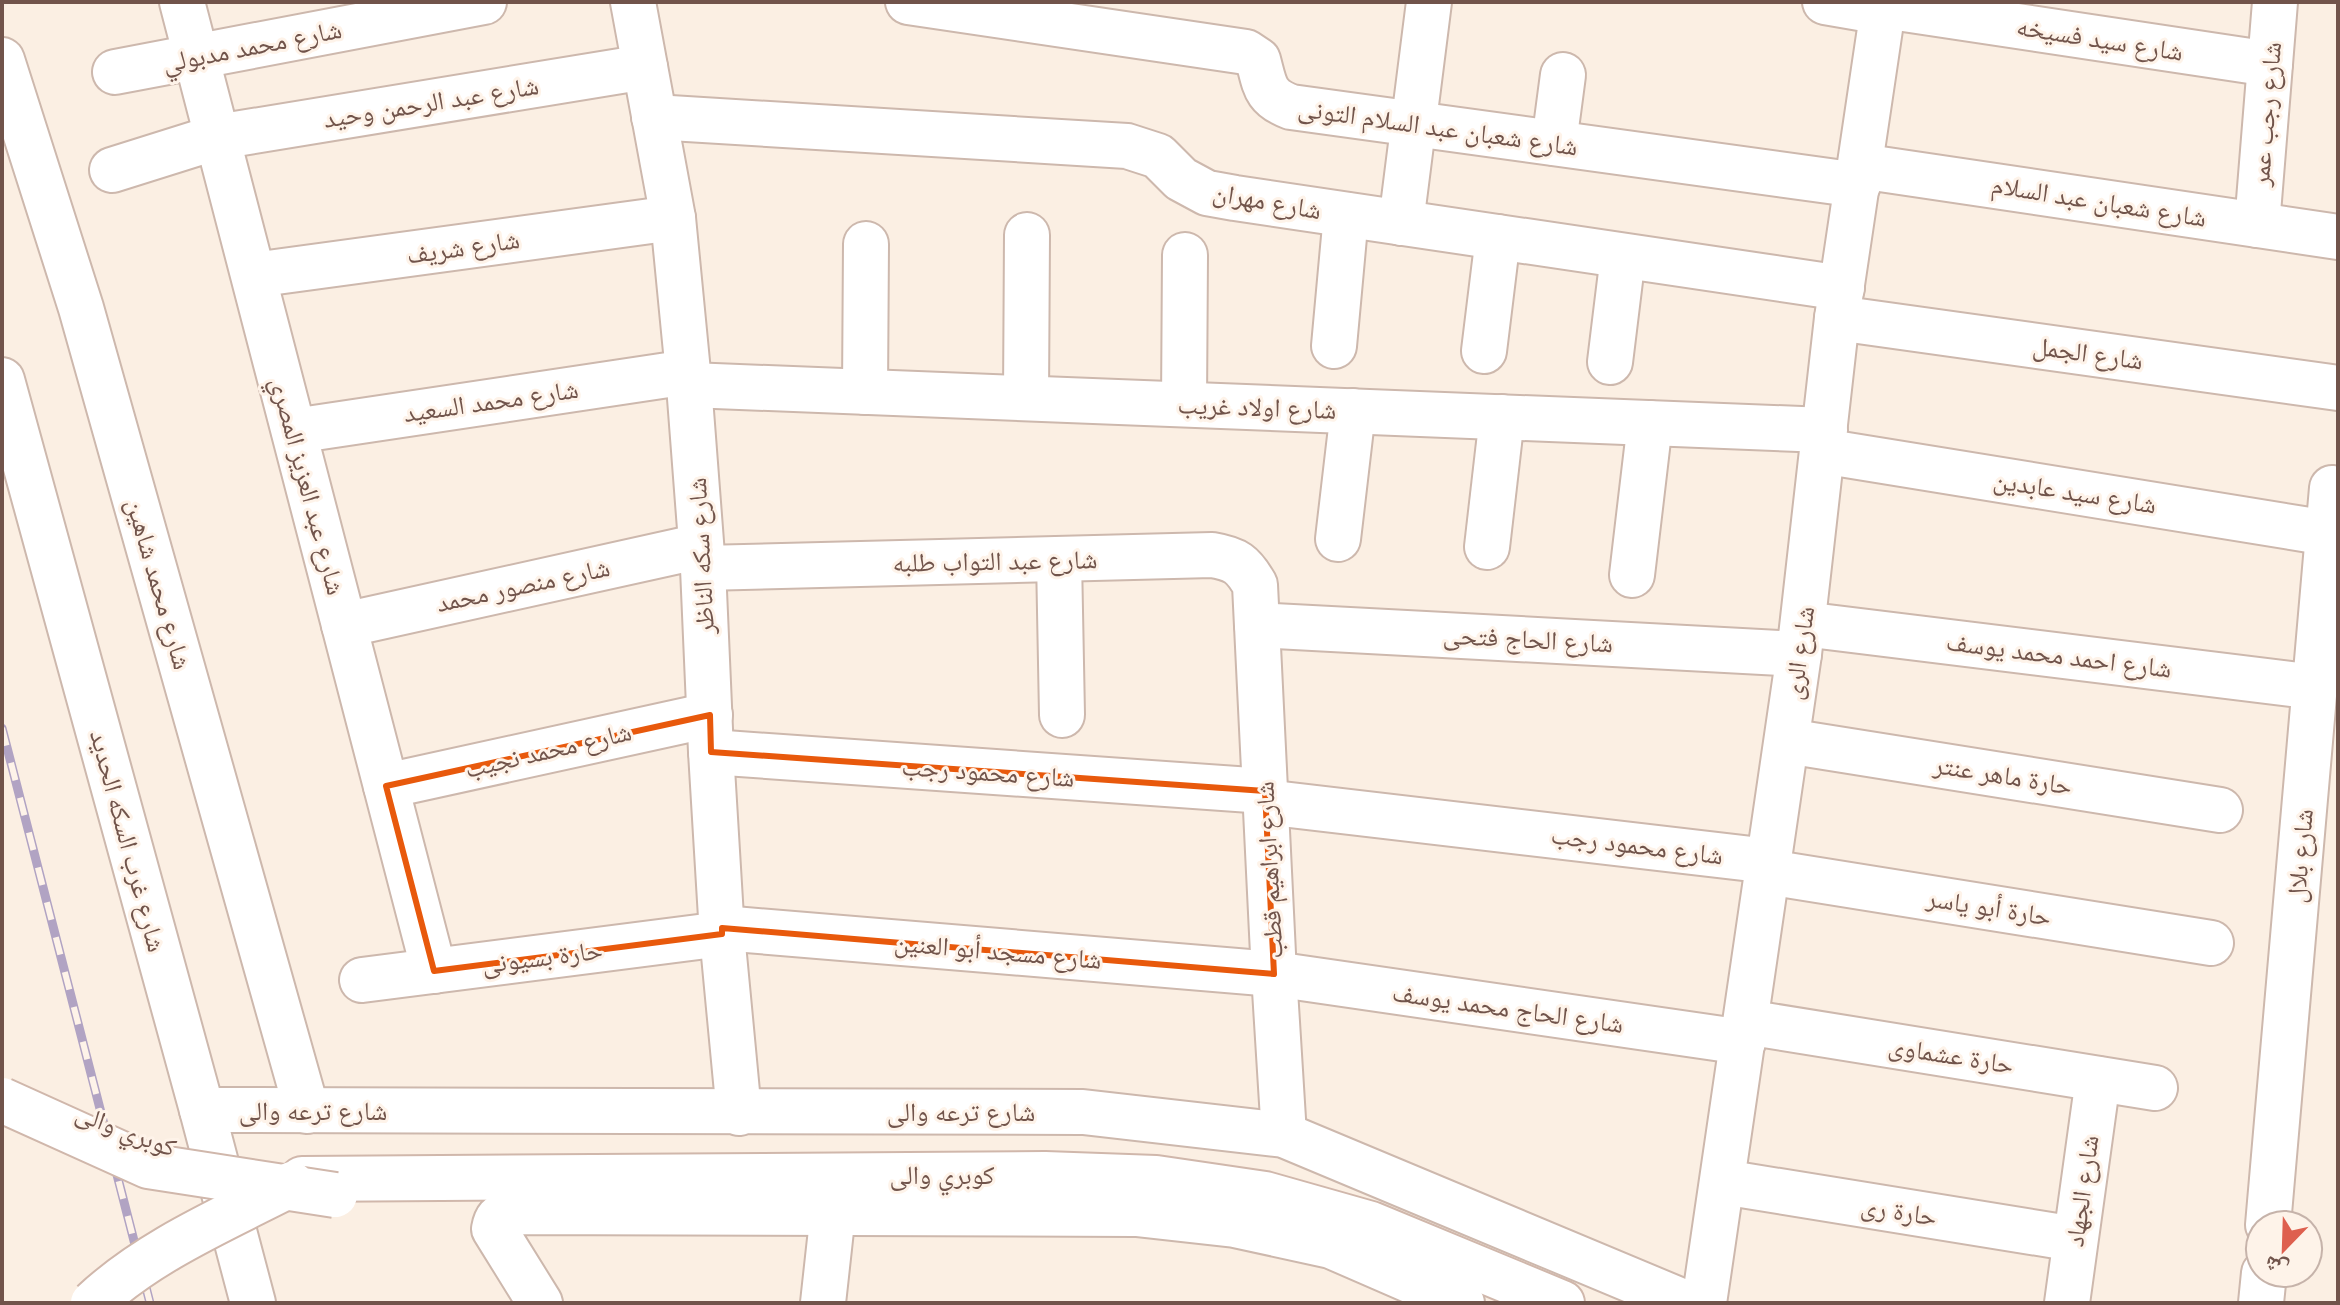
<svg xmlns="http://www.w3.org/2000/svg" width="2340" height="1305" font-family="Raleway,'Noto Naskh Arabic',sans-serif">
	<style>
		.lines { fill: none; stroke-linecap: round; stroke-linejoin: round }
		.minor-casing { stroke: #cdb8ad; stroke-width: 48 }
		.secondary-casing { stroke: #d0b7ab; stroke-width: 48 }
		.minor { stroke: #fff; stroke-width: 44 }
		.secondary { stroke: #fff; stroke-width: 44 }
		.rail-casing { stroke: #b1a3c3; stroke-width: 9 }
		.rail { stroke: #fef3e9; stroke-width: 6; stroke-dasharray: 18; stroke-linecap: butt }
		.secondary-bridge-casing { stroke: #d0b7ab; stroke-width: 48; stroke-linecap: butt }
		.secondary-bridge { stroke: #fff; stroke-width: 44 }
		.marked { fill: none; stroke: #e8590c; stroke-width: 6; stroke-linejoin: round }
		.labels { text-anchor: middle; stroke-width: 6; stroke-linejoin: round; paint-order: stroke }
		.street-label { font-size: 26px; fill: #71544b; stroke: #fef3e9 }
	</style>
	<rect width="100%" height="100%" fill="#fbefe3"/>
	<g class="lines">
		<g class="minor-casing">
			<g id="minor">
				<polyline points="182,2 434,971"/>
				<polyline points="633,2 673,218 688,372 703,568 711,752 722,934 739,1113"/>
				<path d="M908,2L1246,52L1258,60C1265,85 1264,97 1291,107L1858,185"/>
				<polyline points="1825,2 1883,12"/>
				<polyline points="1884,6 2270,64"/>
				<polyline points="2,60 81,308 307,1111"/>
				<polyline points="115,72 484,2"/>
				<polyline points="654,117 1127,146 1158,156 1181,179 1207,193 1235,198 1842,288"/>
				<polyline points="1554,143 1563,75"/>
				<polyline points="1860,166 2338,237"/>
				<polyline points="112,170 217,137 645,67"/>
				<polyline points="1401,223 1429,2"/>
				<polyline points="2257,225 2275,2"/>
				<polyline points="254,275 673,218"/>
				<polyline points="1837,318 2338,388"/>
				<polyline points="1334,346 1346,215"/>
				<polyline points="1484,351 1498,237"/>
				<polyline points="1610,362 1623,256"/>
				<polyline points="2,380 202,1110 253,1303"/>
				<polyline points="690,385 1825,430"/>
				<polyline points="865,392 866,244"/>
				<polyline points="1026,398 1027,235"/>
				<polyline points="1184,404 1185,255"/>
				<polyline points="294,431 688,372"/>
				<polyline points="1822,451 2328,533"/>
				<polyline points="1338,539 1353,411"/>
				<polyline points="1487,547 1502,417"/>
				<polyline points="1059,559 1062,715"/>
				<path d="M703,568L1212,555C1236,559 1243,564 1255,585L1274,974L1284,1135"/>
				<polyline points="1632,575 1650,423"/>
				<polyline points="1803,624 2315,687"/>
				<polyline points="344,625 701,546"/>
				<polyline points="1257,625 1799,654"/>
				<polyline points="1787,741 2220,810"/>
				<polyline points="711,752 1265,791"/>
				<polyline points="386,786 710,715"/>
				<polyline points="1265,802 1769,861"/>
				<polyline points="1768,872 2211,943"/>
				<polyline points="722,928 1274,974 1743,1042"/>
				<polyline points="362,980 722,934"/>
				<polyline points="1746,1022 2155,1088"/>
				<polyline points="202,1110 1083,1112 1284,1135 1686,1303"/>
				<polyline points="1723,1182 2075,1239"/>
				<polyline points="2268,1225 2332,488"/>
				<path d="M540,1303L494,1229C496,1218 499,1216 508,1212L1136,1214L1235,1225L1331,1246L1462,1303"/>
				<polyline points="823,1303 833,1212"/>
				<polyline points="1704,1303 1799,654 1837,318 1884,2"/>
				<polyline points="2067,1303 2098,1079"/>
				<polyline points="2261,1303 2264,1273"/>
			</g>
		</g>
		<g class="secondary-casing">
			<polyline id="secondary" points="302,1179 1045,1174 1156,1178 1265,1194 1371,1224 1562,1303"/>
		</g>
		<use href="#minor" class="minor"/>
		<use href="#secondary" class="secondary"/>
		<g class="rail-casing">
			<polyline id="rail" points="2,728 150,1303"/>
		</g>
		<use href="#rail" class="rail"/>
		<g class="secondary-bridge-casing">
			<g id="secondary-bridge">
				<polyline points="2,1100 148,1166 335,1195"/>
				<path d="M93,1303C150,1250 224,1219 292,1184"/>
			</g>
		</g>
		<use href="#secondary-bridge" class="secondary-bridge"/>
	</g>
	<path class="marked" d="M710,715L711,752L1265,791L1274,974L722,928V934L434,971L386,786Z"/>
	<g class="labels">
		<g class="street-label">
			<text transform="translate(2100 39) rotate(9)" y="9">شارع سيد فسيخه</text>
			<text transform="translate(252 46) rotate(-11)" y="9">شارع محمد مدبولي</text>
			<text transform="translate(431 102) rotate(-9)" y="9">شارع عبد الرحمن وحيد</text>
			<text transform="translate(2266 114) rotate(-85)" y="9">شارع رجب عمر</text>
			<text transform="translate(1438 127) rotate(8)" y="9">شارع شعبان عبد السلام التونى</text>
			<text transform="translate(1267 201) rotate(10)" y="9">شارع مهران</text>
			<text transform="translate(2099 201) rotate(9)" y="9">شارع شعبان عبد السلام</text>
			<text transform="translate(463 247) rotate(-8)" y="9">شارع شريف</text>
			<text transform="translate(2088 353) rotate(8)" y="9">شارع الجمل</text>
			<text transform="translate(491 401) rotate(-8)" y="9">شارع محمد السعيد</text>
			<text transform="translate(1257 407) rotate(2)" y="9">شارع اولاد غريب</text>
			<text transform="translate(308 486) rotate(75)" y="9">شارع عبد العزيز المصري</text>
			<text transform="translate(2075 492) rotate(9)" y="9">شارع سيد عابدين</text>
			<text transform="translate(701 556) rotate(-93)" y="9">شارع سكه الناظر</text>
			<text transform="translate(995 561) rotate(-1)" y="9">شارع عبد التواب طلبه</text>
			<text transform="translate(159 584) rotate(74)" y="9">شارع محمد شاهين</text>
			<text transform="translate(523 585) rotate(-12)" y="9">شارع منصور محمد</text>
			<text transform="translate(1528 639) rotate(3)" y="9">شارع الحاج فتحى</text>
			<text transform="translate(1799 653) rotate(-82)" y="9">شارع الرى</text>
			<text transform="translate(2059 655) rotate(7)" y="9">شارع احمد محمد يوسف</text>
			<text transform="translate(548 750) rotate(-13)" y="9">شارع محمد نجيب</text>
			<text transform="translate(988 772) rotate(4)" y="9">شارع محمود رجب</text>
			<text transform="translate(2003 775) rotate(9)" y="9">حارة ماهر عنتر</text>
			<text transform="translate(128 841) rotate(75)" y="9">شارع غرب السكه الحديد</text>
			<text transform="translate(1637 845) rotate(7)" y="9">شارع محمود رجب</text>
			<text transform="translate(2300 856) rotate(-85)" y="9">شارع بلال</text>
			<text transform="translate(1269 870) rotate(-93)" y="9">شارع ابراهيم قطب</text>
			<text transform="translate(1989 907) rotate(9)" y="9">حارة أبو ياسر</text>
			<text transform="translate(998 951) rotate(5)" y="9">شارع مسجد أبو العنين</text>
			<text transform="translate(542 957) rotate(-7)" y="9">حارة بسيونى</text>
			<text transform="translate(1508 1008) rotate(8)" y="9">شارع الحاج محمد يوسف</text>
			<text transform="translate(1951 1055) rotate(9)" y="9">حارة عشماوى</text>
			<text x="313" y="1120">شارع ترعه والى</text>
			<text x="961" y="1121">شارع ترعه والى</text>
			<text transform="translate(126 1130) rotate(21)" y="9">كوبري والى</text>
			<text x="942" y="1184">كوبري والى</text>
			<text transform="translate(2082 1191) rotate(-82)" y="9">شارع الجهاد</text>
			<text transform="translate(1899 1211) rotate(9)" y="9">حارة رى</text>
		</g>
	</g>
	<rect width="2340" height="1305" fill="none" stroke="#71544b" stroke-width="8"/>
	<g transform="translate(2284 1249) rotate(203)"><circle r="38" fill="#fef3e9" stroke="#c6b3aa" stroke-width="2"/>
	<path d="M0-6L14 30L0 20L-14 30Z" fill="#de5f4e"/>
	<text y="-12" font-size="22" font-weight="bold" text-anchor="middle" fill="#71544b">ش</text>
	</g>
</svg>
